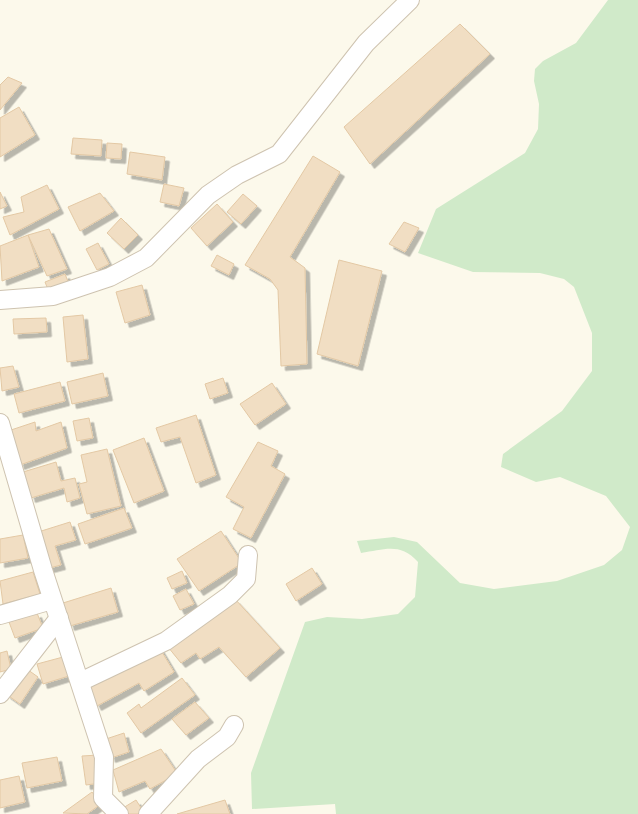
<svg xmlns="http://www.w3.org/2000/svg" width="638" height="814" font-family="Jost,sans-serif">
	<style>
		.green { fill: #d0eac9 }
		.building { fill: #f1dec3; stroke: #e3c8a4; filter: url(#shadow) }
		.lines { fill: none; stroke-linecap: round; stroke-linejoin: round }
		.street-casing { stroke: #cec3b0; stroke-width: 20 }
		.street { stroke: #fff; stroke-width: 18 }
	</style>
	<defs>
		<filter id="shadow"><feDropShadow dx="4.5" dy="4.5" stdDeviation="0" flood-color="#0004"/></filter>
	</defs>
	<rect width="100%" height="100%" fill="#fcf9eb"/>
	<path class="green" d="M608,0H638V814H336L335,804L252,809L251,773L305,622L327,617L362,619L398,614L415,597L418,562C400,542 384,550 361,553L357,541L394,537L417,542L460,583L494,589L557,581L604,565L622,550L630,527L606,496L560,477L536,482L501,467L503,454L562,411L592,371V333L574,287L564,279L540,273L473,272L418,253L436,209L525,153L538,129L539,104L534,81L535,69L543,61L576,43Z"/>
	<g class="building">
		<polygon points="460,24 490,54 370,164 344,127"/>
		<polygon points="8,77 22,83 0,110 0,85"/>
		<polygon points="19,107 35,135 0,157 0,118"/>
		<polygon points="73,138 102,140 101,156 71,154"/>
		<polygon points="107,143 122,144 121,159 106,158"/>
		<polygon points="130,152 165,157 162,180 127,174"/>
		<polygon points="313,156 340,172 290,257 305,268 307,364 281,366 278,290 270,279 245,265"/>
		<polygon points="164,184 184,188 179,206 160,202"/>
		<polygon points="47,185 59,209 10,235 3,217 24,212 21,197"/>
		<polygon points="0,192 7,206 0,209"/>
		<polygon points="100,193 114,211 80,231 68,207"/>
		<polygon points="243,194 257,206 241,224 227,212"/>
		<polygon points="217,204 233,222 207,246 191,228"/>
		<polygon points="121,218 138,235 124,249 107,233"/>
		<polygon points="404,222 419,228 405,252 389,244"/>
		<polygon points="49,229 67,269 47,276 28,235"/>
		<polygon points="28,235 39,267 2,281 0,246"/>
		<polygon points="98,243 109,264 97,270 86,249"/>
		<polygon points="217,255 234,264 229,275 211,266"/>
		<polygon points="339,260 382,271 358,366 317,354"/>
		<polygon points="65,274 69,284 49,292 45,282"/>
		<polygon points="142,285 150,315 125,323 116,292"/>
		<polygon points="83,315 88,359 67,362 63,317"/>
		<polygon points="46,318 47,332 14,334 13,319"/>
		<polygon points="13,366 19,387 2,391 0,368"/>
		<polygon points="103,373 108,396 72,404 67,382"/>
		<polygon points="223,378 228,393 210,399 205,384"/>
		<polygon points="60,382 65,401 19,413 14,394"/>
		<polygon points="272,383 286,404 255,425 240,404"/>
		<polygon points="196,415 216,475 196,483 180,437 161,442 156,428"/>
		<polygon points="89,418 93,438 77,441 73,421"/>
		<polygon points="35,422 36,431 61,422 67,448 20,465 11,430"/>
		<polygon points="144,438 164,491 134,503 113,450"/>
		<polygon points="258,442 278,451 271,466 285,474 251,538 233,529 244,507 226,497"/>
		<polygon points="107,449 121,506 87,514 79,484 87,482 81,455"/>
		<polygon points="56,462 61,481 75,478 80,498 67,502 64,488 31,498 23,472"/>
		<polygon points="124,508 132,528 85,544 78,524"/>
		<polygon points="70,522 76,540 55,546 61,565 46,569 35,533"/>
		<polygon points="221,531 242,563 199,591 177,559"/>
		<polygon points="23,535 28,558 0,563 0,539"/>
		<polygon points="312,568 322,584 296,601 286,584"/>
		<polygon points="182,571 187,583 172,589 167,578"/>
		<polygon points="33,572 40,594 3,604 0,581"/>
		<polygon points="111,588 118,612 70,626 63,603"/>
		<polygon points="186,589 194,604 180,610 173,596"/>
		<polygon points="235,599 280,648 246,677 219,647 200,659 196,653 181,663 168,647"/>
		<polygon points="37,613 43,628 15,638 9,622"/>
		<polygon points="159,647 174,672 144,691 139,683 97,706 87,688"/>
		<polygon points="7,651 11,669 0,672 0,653"/>
		<polygon points="63,657 69,676 43,684 37,664"/>
		<polygon points="24,667 38,677 20,704 6,694"/>
		<polygon points="182,678 195,695 141,733 127,713 139,704 141,708"/>
		<polygon points="195,702 209,718 186,735 172,719"/>
		<polygon points="124,733 129,752 111,758 106,739"/>
		<polygon points="161,749 175,770 175,775 150,789 145,781 119,792 113,770"/>
		<polygon points="98,755 101,783 86,785 82,756"/>
		<polygon points="57,757 62,781 27,788 22,763"/>
		<polygon points="19,776 25,802 0,808 0,780"/>
		<polygon points="92,792 101,804 87,814 63,813"/>
		<polygon points="136,800 143,811 138,814 127,814 123,808"/>
		<polygon points="225,800 230,814 177,814"/>
	</g>
	<g class="lines">
		<g class="street-casing">
			<g id="street">
				<polyline points="0,300 53,296 110,277 146,258 208,195 237,175 279,154 366,43 410,0"/>
				<polyline points="0,423 43,570 104,757 103,798 119,814"/>
				<polyline points="0,615 52,600"/>
				<polyline points="80,682 166,641 230,595 246,579 248,555"/>
				<polyline points="0,694 59,618"/>
				<polyline points="148,814 198,759 227,737 234,725"/>
			</g>
		</g>
		<use href="#street" class="street"/>
	</g>
</svg>
